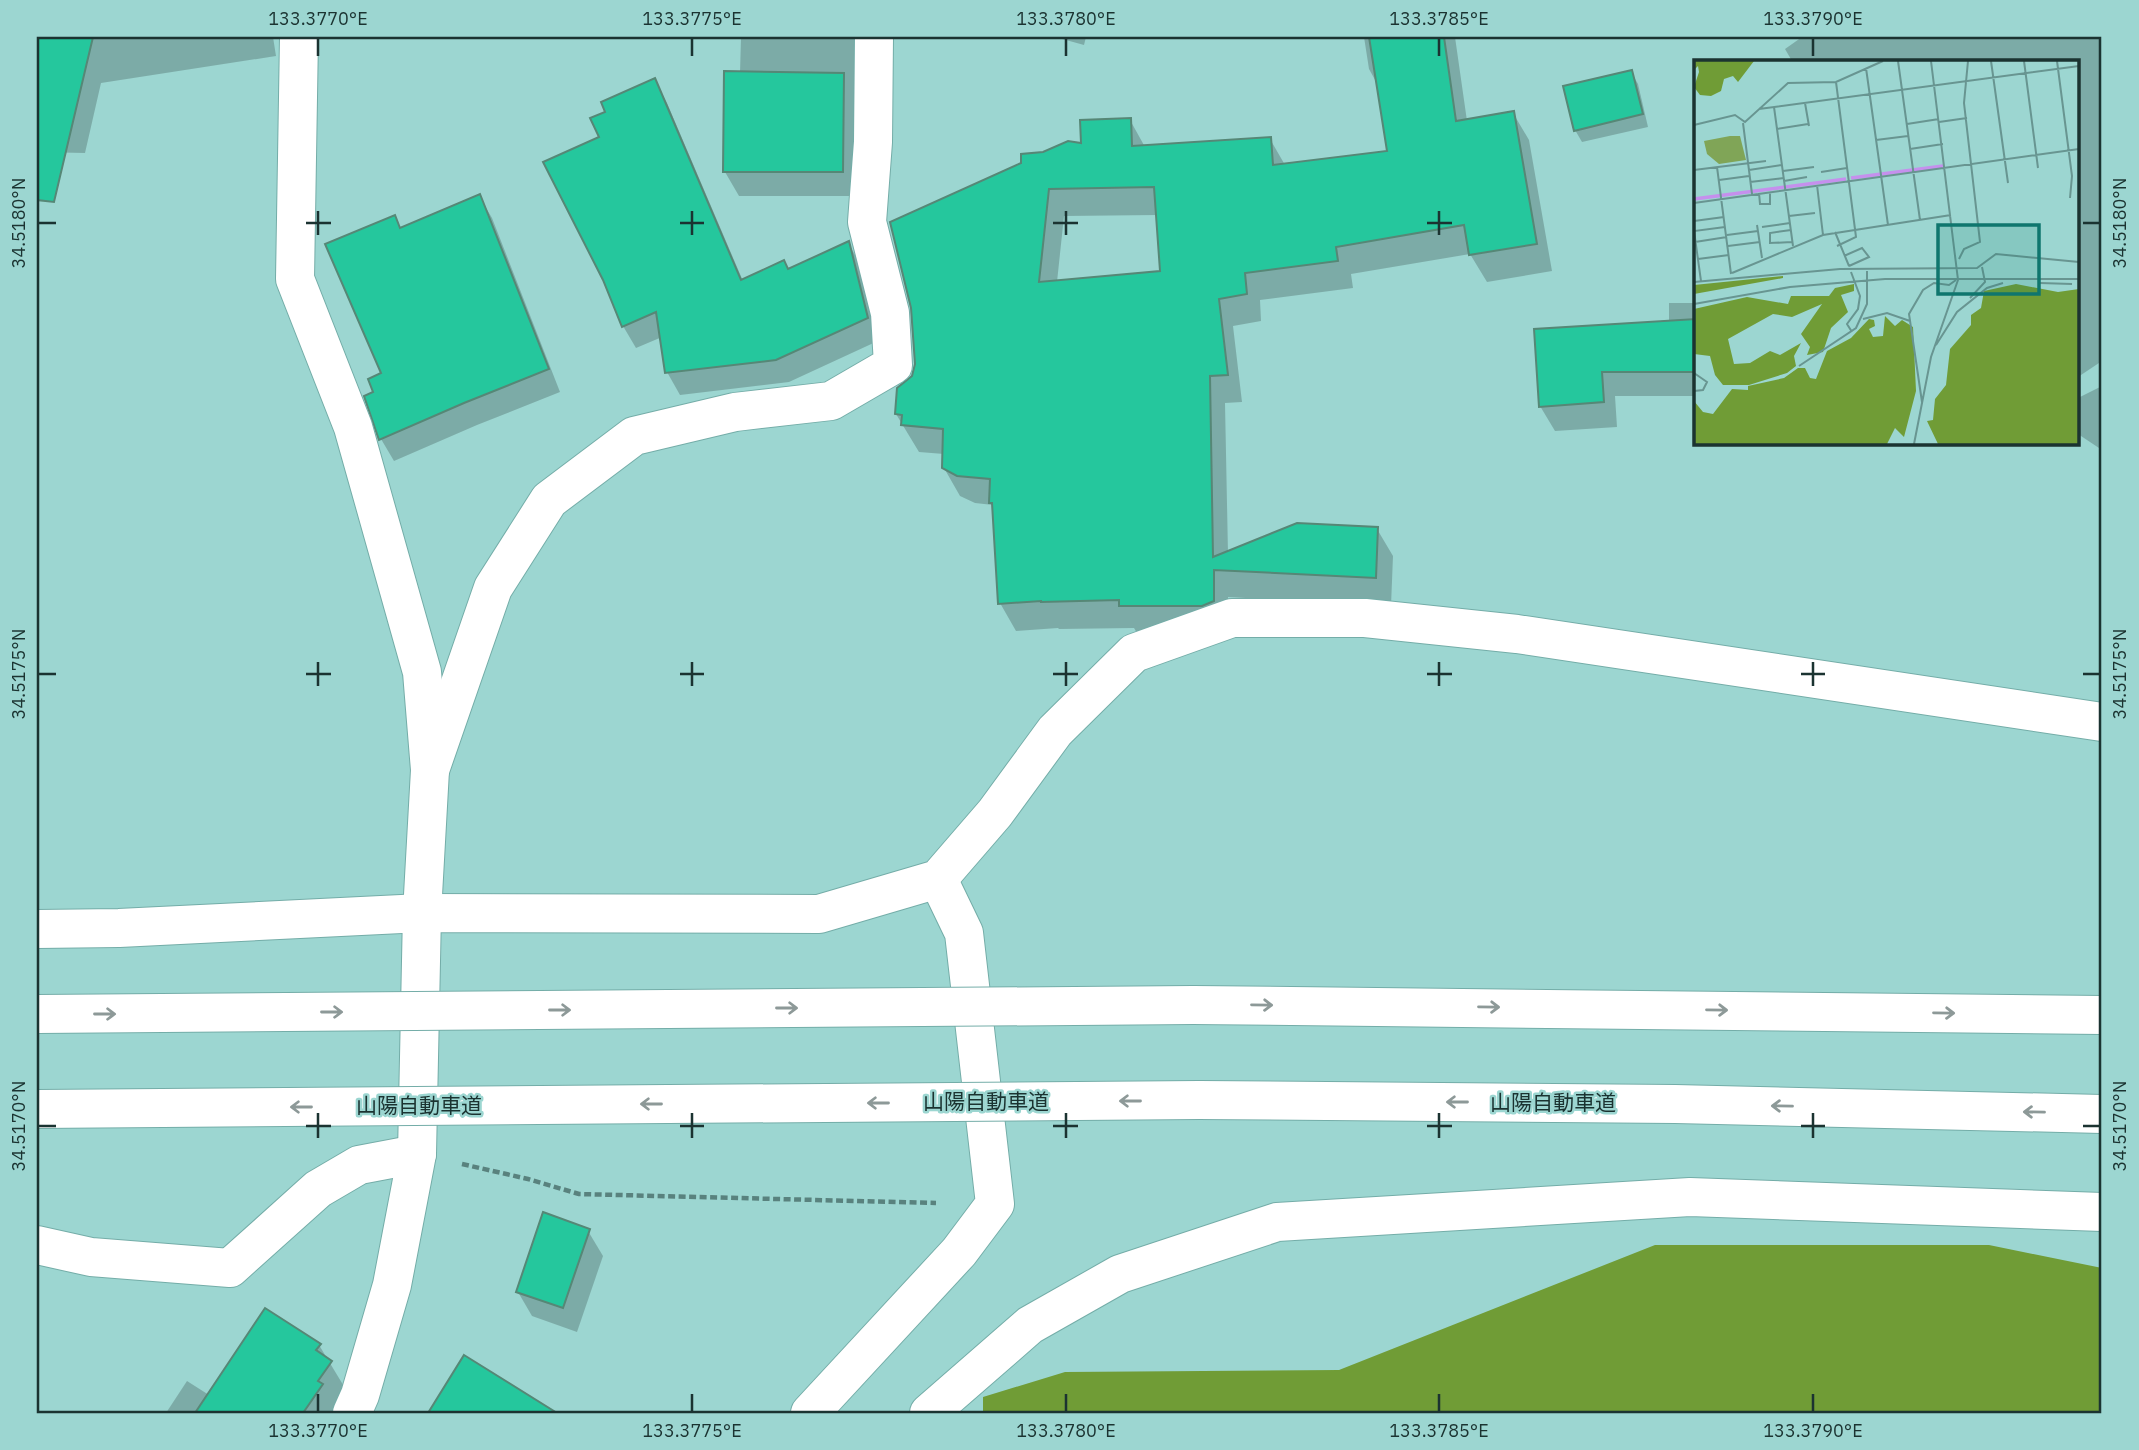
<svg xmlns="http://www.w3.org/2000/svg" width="2139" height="1450" font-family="'IBM Plex Sans','Noto Sans JP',sans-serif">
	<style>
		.forest { fill: #709c36 }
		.shadow { fill: #0003; fill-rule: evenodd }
		.building { fill: #25c79d; stroke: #568776; stroke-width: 2; fill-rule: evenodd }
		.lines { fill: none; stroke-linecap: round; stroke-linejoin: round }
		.minor-casing { stroke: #74ada8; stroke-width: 40 }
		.tertiary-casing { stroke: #74ada8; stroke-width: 40 }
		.motorway-casing { stroke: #74ada8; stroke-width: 40 }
		.path { stroke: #59827e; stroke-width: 4.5; stroke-dasharray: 7 3.5; stroke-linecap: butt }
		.minor { stroke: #fff; stroke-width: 38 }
		.tertiary { stroke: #fff; stroke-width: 38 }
		.motorway { stroke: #fff; stroke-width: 38 }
		.motorway-bridge-casing { stroke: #74ada8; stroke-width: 40; stroke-linecap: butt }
		.motorway-bridge { stroke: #fff; stroke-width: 38 }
		.oneway { stroke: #8d9998 }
		.ticks { fill: none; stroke: #1b3331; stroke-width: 2.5 }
		.labels { text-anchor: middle; stroke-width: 5; stroke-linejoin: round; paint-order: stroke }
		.street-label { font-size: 21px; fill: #1b3331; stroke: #9cd6d1 }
		.inset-river { fill: none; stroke: #c590ed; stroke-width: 3.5 }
		.inset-road { fill: none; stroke: #689591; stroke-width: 2 }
		.view { fill: #0f766e; fill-opacity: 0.15; stroke: #0f766e; stroke-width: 3.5 }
		.inset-edge { fill: none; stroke: #1b3331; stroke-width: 3.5 }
		.neatline { fill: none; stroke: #1b3331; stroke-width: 2.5 }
		.ticks-label { font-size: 18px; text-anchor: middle; fill: #1b3331 }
	</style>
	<rect width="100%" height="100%" fill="#9cd6d1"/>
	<polygon class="forest" points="1655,1245 1989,1245 2102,1268 2102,1413 983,1413 983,1397 1065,1372 1339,1370"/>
	<g class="shadow">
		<polygon points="37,37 273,37 276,56 101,83 85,153 37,152"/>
		<polygon points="741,37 867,37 856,196 739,196 725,172 740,73"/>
		<polygon points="1055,37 1086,37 1084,45"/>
		<path d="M1364,37H1455L1467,121L1513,113L1529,140L1552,271L1487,282L1470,254L1351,274L1353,288L1260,300L1261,321L1233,326L1242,402L1225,403L1228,553L1377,529L1393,556L1391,606L1228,597L1229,629L1137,633L1134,628L1059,629L1058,628L1016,631L1000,603L993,505L975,503L960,496L944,468V454L919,452L896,414L913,377L917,364L913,308L1082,145L1130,120L1145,147L1270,139L1285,165L1389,152L1379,87L1369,69ZM1158,215L1162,273L1057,282L1064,216Z"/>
		<polygon points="1802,37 2102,37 2102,361 2078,377 2078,61 1792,61 1785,49"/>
		<polygon points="1631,72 1638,84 1648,127 1582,142 1575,130"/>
		<polygon points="655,81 667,103 743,281 788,271 848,243 861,265 880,340 789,382 680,395 667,372 662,337 636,348 623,326 601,138 608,113"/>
		<polygon points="479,196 492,218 560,392 477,425 394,461 381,439 375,393 384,374 394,217 401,229"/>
		<polygon points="1669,303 1696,303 1696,396 1615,396 1617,427 1555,431 1540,406 1669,322"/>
		<polygon points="2102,386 2102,450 2078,434 2078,398"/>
		<polygon points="588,1231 603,1256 577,1332 532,1316 518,1292"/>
		<polygon points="319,1345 348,1393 338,1413 166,1413 187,1381 209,1395"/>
		<polygon points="465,1357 535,1401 541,1413 430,1413"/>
	</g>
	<g class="building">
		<polygon points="37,37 93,37 54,202 37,200"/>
		<path d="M1369,37H1444L1456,121L1514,111L1537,244L1469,255L1464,225L1336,247L1338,261L1245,273L1247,294L1219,299L1228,375L1210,376L1213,557L1297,523L1378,527L1376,578L1214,570V601L1202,606H1119V600L1041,602V601L998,604L992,503H989L990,479L957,476L942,468L943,429L901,425L902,415L895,414L897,388L912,376L915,364L911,308L890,222L1021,163V154L1043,152L1068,141L1081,143L1080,120L1131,118L1132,146L1271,137L1273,165L1387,151ZM1154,187L1160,271L1039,282L1049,189Z"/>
		<polygon points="1632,70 1643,114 1574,131 1563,86"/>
		<polygon points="724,71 844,73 843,172 723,172"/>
		<polygon points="655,78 741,280 784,260 788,269 849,241 868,318 776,360 665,373 656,312 622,327 603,280 543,162 599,137 590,118 605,112 601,102"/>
		<polygon points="480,194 549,369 464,403 379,440 364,396 373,392 368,379 381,373 325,244 395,215 400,228"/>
		<polygon points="1696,319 1696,372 1602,372 1604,402 1539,407 1534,329"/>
		<polygon points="543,1212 590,1229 563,1308 516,1292"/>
		<polygon points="265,1308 321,1344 316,1350 332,1361 318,1381 323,1384 303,1413 195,1413"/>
		<polygon points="464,1355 557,1413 428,1413"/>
	</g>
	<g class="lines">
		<g class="minor-casing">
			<g id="minor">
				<polyline points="299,37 295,279 353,427 422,672 430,770 422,913"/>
				<polyline points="430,770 493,588 549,500 634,436 735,412 831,401 893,365 890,313 867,222 873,142 874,37"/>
				<polyline points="37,1245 91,1257 230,1268 318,1189 359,1165 417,1154"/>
				<polyline points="810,1413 959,1252 995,1204 964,933 938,879"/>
				<polyline points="929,1413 1030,1325 1120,1274 1277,1222 1690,1197 2102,1212"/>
			</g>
		</g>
		<g class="tertiary-casing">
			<g id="tertiary">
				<polyline points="37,929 119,928 422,913 819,914 938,879 995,813 1055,731 1134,653 1232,618 1365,618 1517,634 2102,722"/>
				<polyline points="352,1413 360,1395 392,1285 417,1154 422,913"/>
			</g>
		</g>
		<g class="motorway-casing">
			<g id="motorway">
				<polyline points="1193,1005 2102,1015"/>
				<polyline points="1199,1100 1675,1104 2102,1114"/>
			</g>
		</g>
		<polyline class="path" points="462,1164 528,1179 579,1194 936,1203"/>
		<use href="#minor" class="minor"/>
		<use href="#tertiary" class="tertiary"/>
		<use href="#motorway" class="motorway"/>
		<g class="motorway-bridge-casing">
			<g id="motorway-bridge">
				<polyline points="37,1014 1193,1005"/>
				<polyline points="37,1109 1199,1100"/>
			</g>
		</g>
		<use href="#motorway-bridge" class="motorway-bridge"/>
	</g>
	<defs><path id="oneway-shaft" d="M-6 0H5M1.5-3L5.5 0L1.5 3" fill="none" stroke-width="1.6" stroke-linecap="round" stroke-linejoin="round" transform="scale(1.75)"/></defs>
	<g class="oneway">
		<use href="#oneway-shaft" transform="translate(1262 1005) rotate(1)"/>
		<use href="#oneway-shaft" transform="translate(1489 1007) rotate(1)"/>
		<use href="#oneway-shaft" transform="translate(787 1008)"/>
		<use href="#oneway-shaft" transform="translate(560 1010)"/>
		<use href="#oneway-shaft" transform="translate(1717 1010) rotate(1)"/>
		<use href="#oneway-shaft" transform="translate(332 1012)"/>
		<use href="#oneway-shaft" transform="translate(1944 1013) rotate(1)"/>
		<use href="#oneway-shaft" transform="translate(105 1014)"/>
		<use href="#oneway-shaft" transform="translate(1130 1101) rotate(180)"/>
		<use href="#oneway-shaft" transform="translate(1457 1102) rotate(-180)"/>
		<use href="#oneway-shaft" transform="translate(878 1103) rotate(180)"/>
		<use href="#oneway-shaft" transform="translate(651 1104) rotate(180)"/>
		<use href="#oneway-shaft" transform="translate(1782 1106) rotate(-179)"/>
		<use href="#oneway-shaft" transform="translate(301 1107) rotate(180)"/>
		<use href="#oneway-shaft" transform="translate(2034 1112) rotate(-179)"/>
	</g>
	<path class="ticks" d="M318,38V56M692,38V56M1066,38V56M1439,38V56M1813,38V56M318,211V235M692,211V235M1066,211V235M1439,211V235M38,223H56M306,223H331M680,223H704M1053,223H1078M1427,223H1452M2083,223H2100M318,662V686M692,662V686M1066,662V686M1439,662V686M1813,662V686M38,674H56M306,674H331M680,674H704M1053,674H1078M1427,674H1452M1801,674H1825M2083,674H2100M318,1113V1138M692,1113V1138M1066,1113V1138M1439,1113V1138M1813,1113V1138M38,1126H56M306,1126H331M680,1126H704M1053,1126H1078M1427,1126H1452M1801,1126H1825M2083,1126H2100M318,1394V1412M692,1394V1412M1066,1394V1412M1439,1394V1412M1813,1394V1412"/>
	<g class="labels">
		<g class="street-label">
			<text x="986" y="1109">山陽自動車道</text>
			<text x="1553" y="1110">山陽自動車道</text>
			<text x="419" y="1113">山陽自動車道</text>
		</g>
	</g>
	<g transform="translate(1694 60)">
		<rect width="385" height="385" fill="#9cd6d1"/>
		<path d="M36,76H46L52,100L25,104L13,94L10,81Z" fill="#80a557"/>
		<path d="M0,1H60L44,22L39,16L30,19L27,31L17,36L6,35L0,27L5,12L4,6L0,10ZM89,216V218L0,234V225ZM160,224V231L147,235L154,252L137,268L129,292L113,295L116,287L107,274L128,244L98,257L79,254L34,279L40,304L56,303L76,291L86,295L107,283L100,296L102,306L93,313L55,325H29L21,315L16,296L0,294V249L53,237L94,244L97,236H135L141,228ZM322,224L364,232L385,229V384H244L233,361L239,360L241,339L252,325L256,289L277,265V255L287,248L290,231ZM191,256L201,266L208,260L219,267L222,331L210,377L201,368L193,384H0V341L9,352L19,354L38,329L54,330V326L90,318L104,308H111L116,318L122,319L133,291L157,278L175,259L180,260L181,266L175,269L179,277L189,276Z" fill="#709c36"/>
		<path class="inset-river" d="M157,118L249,106M0,139L152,119"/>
		<path class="inset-road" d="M204,1L226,160M297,1L314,123M330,1L344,108M363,1L378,116L376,138M172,8L194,165M142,22L162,177L143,186M111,43L115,66M80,47L99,186M65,49L385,6M245,62L273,58M49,63L58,134M213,64L245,59M0,65L41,55L51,62L94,23L142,22L189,1M83,69L114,64M182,80L214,76M216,89L249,84M23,107L37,214M0,110L72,101M55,110L88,105M89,111L120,107M127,112L153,108M25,120L55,116M90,121L113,117M56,122L90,118M123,125L129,175M65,133L66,144H76V132M0,143L385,89M95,156L121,153M0,161L30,157M63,165L68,198M68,167L96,163M97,170L76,173V183L98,182M141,172L155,206M33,175L64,171M1,182L33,177M34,186L66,182M150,196L168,188L175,197L155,206M4,199L35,195M265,199L270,189L286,182L270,43L274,1M157,212L166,236L164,249L153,264L158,272M38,213L129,175L257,155M7,221L0,171L31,167M0,222L146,209L283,208L302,194L385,202M346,223L378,224M276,238L291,222L288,207M0,244L96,227L191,219H385M169,259L193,253L216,261M242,285L263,252L293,228L309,223M105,306L162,268L173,244V211M0,313L13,322L9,330L0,331M228,342L215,254L229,230L240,223L255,225L262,220M220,384L237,297L264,220L237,1"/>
		<path class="view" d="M244,165H345V234H244Z"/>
		<rect width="385" height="385" class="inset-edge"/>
	</g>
	<rect width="2139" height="1450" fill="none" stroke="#9cd6d1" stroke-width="77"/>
	<rect x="38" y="38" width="2062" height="1374" class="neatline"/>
	<g class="ticks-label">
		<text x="318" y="25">133.3770°E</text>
		<text x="692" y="25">133.3775°E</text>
		<text x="1066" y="25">133.3780°E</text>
		<text x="1439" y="25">133.3785°E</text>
		<text x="1813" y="25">133.3790°E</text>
		<text transform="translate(19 223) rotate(-90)" y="6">34.5180°N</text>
		<text transform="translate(2120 223) rotate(-90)" y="6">34.5180°N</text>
		<text transform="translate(19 674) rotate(-90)" y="6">34.5175°N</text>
		<text transform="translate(2120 674) rotate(-90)" y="6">34.5175°N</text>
		<text transform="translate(19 1126) rotate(-90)" y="6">34.5170°N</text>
		<text transform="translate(2120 1126) rotate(-90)" y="6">34.5170°N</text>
		<text x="318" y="1437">133.3770°E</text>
		<text x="692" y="1437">133.3775°E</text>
		<text x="1066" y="1437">133.3780°E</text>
		<text x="1439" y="1437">133.3785°E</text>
		<text x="1813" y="1437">133.3790°E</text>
	</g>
</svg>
